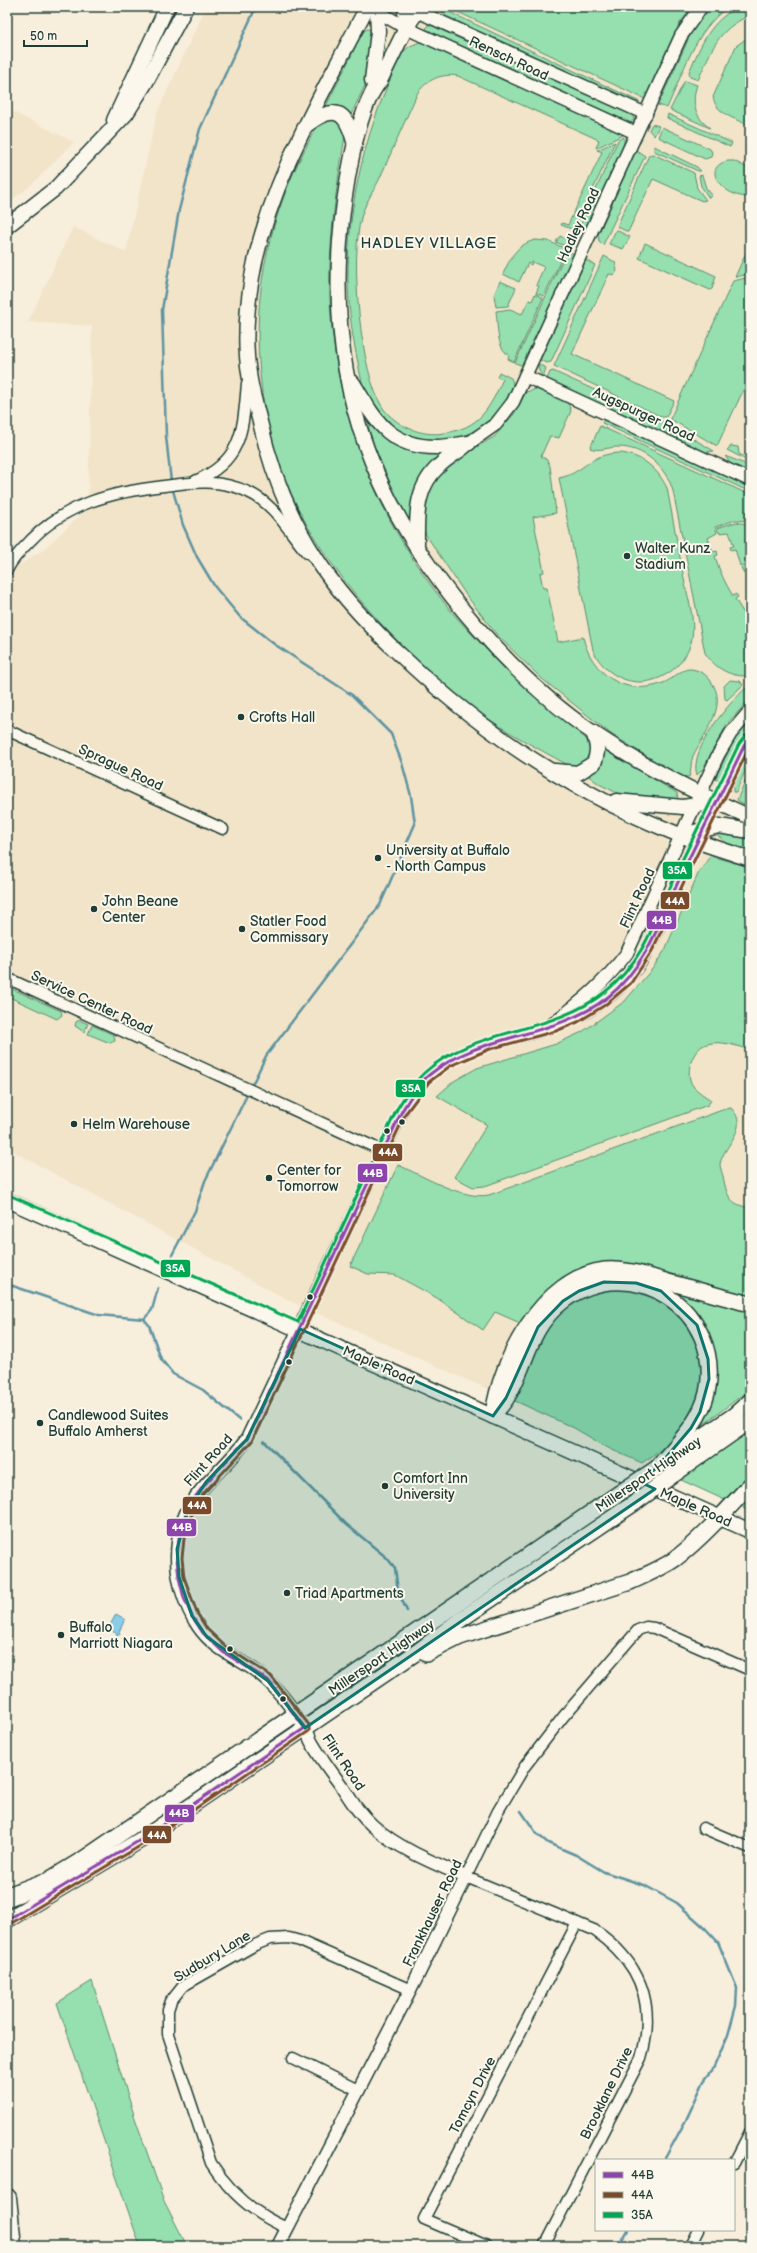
<svg xmlns="http://www.w3.org/2000/svg" width="757" height="2253" font-family="'Balsamiq Sans',sans-serif">
	<style>
		.built { fill: #f2e4c8 }
		.green { fill: #96dfaf; stroke: #5a8e72 }
		.water { fill: #88cde9; stroke: #5e93a1 }
		.lines { fill: none; stroke-linecap: round; stroke-linejoin: round }
		.stream { stroke: #5e93a1; stroke-width: 2.5 }
		.minor-casing { stroke: #1f3d34; stroke-width: 13 }
		.tertiary-casing { stroke: #1f3d34; stroke-width: 15 }
		.secondary-casing { stroke: #1f3d34; stroke-width: 17 }
		.primary-casing { stroke: #1f3d34; stroke-width: 18 }
		.motorway-casing { stroke: #1f3d34; stroke-width: 21 }
		.minor { stroke: #fbf7ec; stroke-width: 10 }
		.tertiary { stroke: #fbf7ec; stroke-width: 12 }
		.secondary { stroke: #fbf7ec; stroke-width: 14 }
		.primary { stroke: #fbf7ec; stroke-width: 15 }
		.motorway { stroke: #fbf7ec; stroke-width: 18 }
		.primary-bridge-casing { stroke: #1f3d34; stroke-width: 18; stroke-linecap: butt }
		.primary-bridge { stroke: #fbf7ec; stroke-width: 15 }
		.bus-1-casing { stroke: #fbf7ec; stroke-width: 6 }
		.bus-2-casing { stroke: #fbf7ec; stroke-width: 6 }
		.bus-3-casing { stroke: #fbf7ec; stroke-width: 6 }
		.bus-1 { stroke: #8e44ad; stroke-width: 3 }
		.bus-2 { stroke: #7a4b2a; stroke-width: 3 }
		.bus-3 { stroke: #00a651; stroke-width: 3 }
		.marked { fill: #0f766e; fill-opacity: 0.2; stroke: #0f766e; stroke-width: 3; stroke-linejoin: round }
		.poi-dot { fill: #1f3d34; stroke: #fbf7ec; stroke-width: 1.5 }
		.labels { text-anchor: middle; stroke-width: 4; stroke-linejoin: round; paint-order: stroke }
		.street-label { font-size: 14px; fill: #1f3d34; stroke: #fbf7ec }
		.poi-label { font-size: 14px; fill: #1f3d34; stroke: #fbf7ec; text-anchor: start }
		.neighbourhood-label { font-size: 15px; letter-spacing: 1px; fill: #1f3d34; stroke: #fbf7ec }
		.line-badge { stroke: #fbf7ec; stroke-width: 1.5 }
		.badge-label { font-size: 11px; text-anchor: middle; font-weight: bold; fill: #fff }
	</style>
	<rect width="100%" height="100%" fill="#f7eedc"/>
	<filter id="ink" filterUnits="userSpaceOnUse"><feTurbulence type="fractalNoise" baseFrequency=".025" numOctaves="2"/><feDisplacementMap in="SourceGraphic" scale="8" xChannelSelector="R" yChannelSelector="G"/><feConvolveMatrix kernelMatrix="1 2 1 2 8 2 1 2 1" color-interpolation-filters="sRGB"/></filter>
	<g filter="url(#ink)">
		<g class="built">
			<polygon points="206,7 750,7 750,1352 656,1464 292,1302 7,1148 7,563 16,567 43,550 88,508 92,326 28,322 73,227 126,252 157,113"/>
			<polygon points="7,109 74,142 30,186 7,204"/>
		</g>
		<g class="green">
			<polygon points="447,7 692,7 680,23 645,99"/>
			<path d="M712,7H728C695,30 683,73 667,108L658,105L694,27Z"/>
			<path d="M738,7H750V15C716,31 713,48 698,80L690,77L689,72C701,45 710,21 738,7Z"/>
			<polygon points="443,9 640,102 633,102 446,16 441,11"/>
			<polygon points="428,24 498,56 517,62 632,114 634,119 631,123 627,123 436,35 426,29"/>
			<polygon points="367,29 372,30 369,77 350,117 325,108 363,32"/>
			<path d="M750,36V126C736,119 716,114 713,97L736,46Z"/>
			<path d="M420,42L426,43L621,132L623,135L596,148L599,140L458,76C441,73 426,80 417,94C404,123 392,151 379,180C373,192 364,205 361,218C350,258 360,374 383,408C396,426 422,437 444,433C480,428 489,409 503,379L497,377L499,372L511,378L513,383C512,391 506,401 501,407C478,438 438,450 402,435C396,432 378,414 373,408C362,393 360,371 356,353C335,252 357,143 403,52L410,46Z"/>
			<path d="M686,81L697,85C691,102 695,118 710,128L670,110L684,82Z"/>
			<polygon points="668,114 732,143 730,147 667,118"/>
			<path d="M331,119C339,122 344,127 345,136C339,172 333,209 331,246C321,381 369,516 457,618C497,663 542,700 586,739C597,754 582,770 566,764C535,747 503,730 474,709C410,660 338,585 301,514C255,425 245,316 276,220C284,193 295,168 308,143C311,138 313,130 317,126C320,122 327,121 331,119Z"/>
			<polygon points="652,124 659,126 654,136 649,130"/>
			<polygon points="662,127 710,149 712,152 711,157 705,159 658,137"/>
			<polygon points="624,137 624,145 586,228 581,232 577,232 618,140"/>
			<polygon points="615,142 574,230 561,225 562,223 568,225 602,152 597,150"/>
			<polygon points="654,146 697,167 701,171 698,171 654,151"/>
			<polygon points="636,150 645,156 603,245 599,241 598,235"/>
			<polygon points="653,154 694,173 697,188 706,200 702,201 653,179 628,232 618,227 618,224 649,155"/>
			<path d="M727,161H734L750,169V196C730,201 697,170 727,161Z"/>
			<polygon points="702,175 706,188 712,195 709,198 701,186 699,176"/>
			<polygon points="616,230 630,237 623,249 609,244"/>
			<polygon points="560,236 569,241 567,247 556,242"/>
			<path d="M535,240L548,241L566,249L544,296L536,293L539,286L536,285L544,267L532,262L531,265L528,263L519,282L503,274C511,257 516,245 535,240Z"/>
			<polygon points="645,243 716,276 712,289 710,290 639,258"/>
			<polygon points="750,244 750,274 735,277"/>
			<polygon points="567,250 574,254 524,363 521,365 515,363"/>
			<polygon points="604,256 615,262 617,271 614,275 609,274 572,354 674,401 666,417 662,417 554,366"/>
			<polygon points="586,260 595,265 551,362 546,363 540,360"/>
			<polygon points="750,277 750,376 717,446 670,419 733,281"/>
			<polygon points="500,281 516,288 508,306 496,307 494,295"/>
			<path d="M535,294L543,298L514,362L508,359L509,355C496,348 498,325 496,311L510,309L522,314L529,300L532,301Z"/>
			<polygon points="538,364 546,368 543,377 539,371"/>
			<polygon points="553,371 610,397 605,406 547,379 550,372"/>
			<path d="M536,389L568,403L571,411L559,438L550,436L541,456L547,460L550,466L556,513L533,517L544,572L540,573L543,588H547L558,642L583,637C591,673 625,698 663,683C672,680 679,670 689,669C697,669 705,673 710,680C730,705 704,733 693,756C690,763 692,771 689,777L680,776L666,768L611,734L541,678L497,635L466,595L426,535L421,521L426,486L460,456L494,437L514,414L526,392Z"/>
			<polygon points="613,398 670,425 714,451 706,452 609,407"/>
			<path d="M368,420L445,452L411,520L408,518C398,500 367,438 368,420Z"/>
			<polygon points="604,420 749,487 750,492 602,423"/>
			<path d="M600,426L750,495L748,521L735,520L715,527L717,533L708,538L713,552L717,551L718,555L715,556C719,570 725,583 733,596L736,594L738,597L735,599L743,612L750,611V676C730,677 716,669 705,653L673,491C666,467 644,447 618,447C608,447 599,452 590,448Z"/>
			<polygon points="731,446 738,447 739,454 750,460 750,462 727,450"/>
			<path d="M621,453C643,456 658,469 667,488C673,520 679,552 685,584C689,601 695,621 692,638C688,663 663,683 638,682C618,681 601,668 593,650L559,478C585,473 588,453 621,453Z"/>
			<polygon points="725,456 750,466 750,472 730,463"/>
			<path d="M736,522L747,524C745,538 750,549 750,562L740,566L735,549L731,550L730,547L734,546L729,532L719,533L717,528Z"/>
			<polygon points="750,564 750,583 741,568"/>
			<polygon points="730,680 740,681 743,685 727,700 725,699 724,686"/>
			<path d="M750,685V699L727,724L703,769L697,775C688,750 731,699 750,685Z"/>
			<polygon points="750,719 750,730 742,741 722,778 720,781 715,779 734,740"/>
			<polygon points="750,747 750,760 736,792 733,792 733,782"/>
			<polygon points="603,749 677,793 678,800 629,799 599,784 587,775"/>
			<polygon points="750,769 750,808 737,800"/>
			<polygon points="719,830 750,834 750,851 728,844 717,835"/>
			<path d="M710,856L750,867V1050C736,1046 722,1040 707,1044C692,1048 684,1074 693,1086C698,1092 705,1096 711,1100L708,1105L485,1186L473,1187L454,1177L487,1125L437,1096L454,1081L477,1068L556,1044L582,1032L625,1001L653,968L665,950L698,874Z"/>
			<polygon points="8,987 61,1011 62,1015 57,1019 7,996"/>
			<polygon points="79,1020 88,1024 84,1032 75,1026 76,1022"/>
			<polygon points="92,1025 114,1035 115,1041 110,1043 88,1034"/>
			<path d="M731,1108C751,1128 724,1144 720,1164C720,1167 722,1173 723,1176C727,1196 729,1204 750,1208V1299L685,1280L549,1291L537,1302L520,1323L495,1312L483,1330L437,1298L395,1275L368,1274L350,1266L398,1165C424,1176 462,1200 489,1195L725,1109Z"/>
			<polygon points="602,1288 646,1291 686,1318 703,1358 700,1399 679,1433 659,1451 642,1463 610,1449 574,1428 513,1400 540,1335 566,1305"/>
			<polygon points="664,1288 750,1308 750,1389 699,1428 715,1369"/>
			<polygon points="750,1431 750,1477 727,1501 681,1480"/>
			<polygon points="750,1492 750,1512 744,1509 742,1505 743,1498"/>
			<polygon points="92,1981 135,2118 164,2201 187,2246 140,2246 57,2003"/>
		</g>
		<polygon class="water" points="116,1614 125,1619 119,1632 120,1634 117,1636 116,1633 108,1629"/>
		<g class="lines">
			<g class="stream">
				<polyline points="171,482 166,436 162,310 179,210 200,129 256,7"/>
				<polyline points="172,487 183,525 197,557 215,587 240,617 274,644 352,695 391,734 402,763 411,796 415,824 380,905 266,1056 251,1087"/>
				<polyline points="172,1255 195,1211 205,1181 249,1091"/>
				<polyline points="7,1284 99,1315 144,1319 152,1310 158,1288"/>
				<polyline points="144,1319 149,1325 161,1359 173,1374 203,1390 239,1420"/>
				<polyline points="264,1441 346,1524 387,1558 395,1568 398,1591 407,1611"/>
				<polyline points="521,1811 537,1834 548,1843 576,1855 604,1872 644,1885 677,1903 705,1928 718,1942 737,1988 736,2006 728,2035 713,2069 704,2081 686,2120 664,2160"/>
				<polyline points="619,2246 628,2230"/>
			</g>
			<g class="minor-casing">
				<g id="minor">
					<path d="M195,481C243,461 243,429 247,383"/>
					<path d="M7,570C12,560 21,550 30,541C66,503 113,492 164,486C193,482 221,479 248,492C274,503 289,532 307,553"/>
					<polyline points="7,730 223,829"/>
					<polyline points="7,978 383,1151"/>
					<polyline points="703,1828 750,1848"/>
					<polyline points="293,2058 358,2090"/>
					<polyline points="734,2163 750,2132"/>
					<path d="M287,2228C254,2214 230,2193 211,2163L168,2034V2010L171,2001L183,1986L255,1945L270,1939L289,1938L300,1941L411,1990"/>
					<polyline points="487,2246 424,2219 577,1923"/>
					<path d="M544,2246L641,2058C657,2004 640,1961 594,1930L466,1877L498,1811L525,1766L563,1717L638,1630L646,1627L654,1628L750,1670"/>
					<polyline points="690,2246 698,2230"/>
				</g>
			</g>
			<g class="tertiary-casing">
				<g id="tertiary">
					<polyline points="372,8 406,28 636,133"/>
					<polyline points="410,8 646,114"/>
					<polyline points="525,376 750,480"/>
					<polyline points="469,443 496,424 513,402 681,36 701,7"/>
					<path d="M553,1023C583,1001 605,982 627,953L718,755L731,733L750,711"/>
					<path d="M278,2246L415,1981L466,1877C434,1863 399,1849 373,1826C360,1815 352,1802 343,1788C333,1774 321,1759 312,1743C309,1738 308,1732 305,1727C294,1711 281,1693 267,1680C245,1659 217,1654 198,1626C185,1606 177,1581 177,1558C177,1495 216,1482 247,1439L402,1111C410,1098 418,1085 429,1075C476,1033 545,1042 595,1006C613,994 631,978 642,959C658,932 669,900 683,871C703,830 724,788 744,746L750,738"/>
				</g>
			</g>
			<g class="secondary-casing">
				<g id="secondary">
					<path d="M367,7C323,93 269,181 252,277C247,307 244,343 249,373C251,389 256,406 260,422C271,470 289,517 316,558C337,591 365,621 393,648C473,725 566,789 670,831C696,842 723,850 750,859"/>
					<polyline points="405,7 406,28"/>
					<path d="M420,7L406,28L380,81C355,111 343,201 340,241C329,396 377,512 478,628C513,668 550,704 595,734C644,767 696,793 750,817"/>
					<polyline points="375,88 372,80 378,32 377,7"/>
					<polyline points="114,120 167,7"/>
					<path d="M308,124C338,102 347,114 355,145"/>
					<polyline points="7,226 56,188 126,114 146,82 186,7"/>
					<path d="M353,383C375,420 389,448 438,447C449,447 459,444 469,443"/>
					<path d="M417,549C417,517 414,488 440,465C448,457 459,452 467,444"/>
					<path d="M555,771L578,773L594,763C599,751 597,744 593,732"/>
					<polyline points="616,801 683,807 717,802"/>
					<polyline points="682,835 719,826 750,831"/>
					<polyline points="7,1200 750,1531"/>
				</g>
			</g>
			<g class="primary-casing">
				<g id="primary">
					<path d="M493,1415C500,1360 543,1277 605,1270C626,1268 648,1276 668,1282C695,1289 722,1297 750,1304"/>
					<path d="M493,1416C497,1410 502,1405 506,1399C528,1364 527,1329 563,1301C631,1249 725,1310 707,1393C700,1423 676,1445 657,1468"/>
					<polyline points="673,1457 733,1416 750,1401"/>
					<polyline points="673,1475 750,1421"/>
					<path d="M426,1654L460,1637L630,1582C645,1575 661,1569 675,1559C702,1538 727,1510 750,1485"/>
					<polyline points="34,1889 85,1858 618,1494"/>
					<polyline points="7,1920 142,1839 417,1652 460,1620 636,1502"/>
				</g>
			</g>
			<g class="motorway-casing">
				<g id="motorway">
					<polyline points="7,1897 44,1883"/>
					<polyline points="7,2198 12,2246"/>
				</g>
			</g>
			<use href="#minor" class="minor"/>
			<use href="#tertiary" class="tertiary"/>
			<use href="#secondary" class="secondary"/>
			<use href="#primary" class="primary"/>
			<use href="#motorway" class="motorway"/>
			<g class="primary-bridge-casing">
				<g id="primary-bridge">
					<polyline points="618,1494 657,1468"/>
					<polyline points="636,1502 673,1475"/>
				</g>
			</g>
			<use href="#primary-bridge" class="primary-bridge"/>
			<g class="bus-1-casing">
				<path id="bus-1" d="M7,1920L142,1839L305,1728L268,1680L223,1652L203,1633L192,1616L184,1598L179,1578L177,1558L179,1538L184,1518L193,1500L206,1483L247,1439L402,1111C410,1098 418,1084 429,1075C481,1032 553,1040 608,997C648,965 662,916 683,871C703,829 724,788 744,746L750,738"/>
			</g>
			<g class="bus-2-casing">
				<polyline id="bus-2" points="10,1924 145,1843 309,1731 309,1725 271,1676 226,1647 207,1629 197,1613 184,1577 182,1558 184,1539 189,1520 203,1494 252,1441 406,1113 429,1082 450,1066 490,1049 556,1031 578,1022 605,1005 631,983 652,951 688,873 750,746"/>
			</g>
			<g class="bus-3-casing">
				<path id="bus-3" d="M9,1195L298,1322L397,1109C405,1096 413,1083 424,1073C473,1027 550,1036 605,992C645,961 658,913 678,869C698,827 719,786 739,744L746,735"/>
			</g>
			<use href="#bus-1" class="bus-1"/>
			<use href="#bus-2" class="bus-2"/>
			<use href="#bus-3" class="bus-3"/>
		</g>
	</g>
	<path class="marked" d="M604,1282L636,1283L661,1291L697,1325L708,1359L709,1379L700,1412L691,1428L657,1468L638,1481L655,1489L305,1728L268,1681L207,1637L192,1616L179,1577L177,1549L188,1510L206,1482L247,1439L300,1329L493,1416L506,1398L538,1327L563,1301L579,1291Z"/>
	<g class="poi-dot">
		<circle cx="627" cy="556" r="4"/>
		<circle cx="241" cy="717" r="4"/>
		<circle cx="378" cy="858" r="4"/>
		<circle cx="94" cy="909" r="4"/>
		<circle cx="242" cy="929" r="4"/>
		<circle cx="402" cy="1122" r="3.5"/>
		<circle cx="74" cy="1124" r="4"/>
		<circle cx="387" cy="1131" r="3.5"/>
		<circle cx="269" cy="1178" r="4"/>
		<circle cx="310" cy="1297" r="3.5"/>
		<circle cx="289" cy="1362" r="3.5"/>
		<circle cx="40" cy="1423" r="4"/>
		<circle cx="385" cy="1486" r="4"/>
		<circle cx="287" cy="1593" r="4"/>
		<circle cx="61" cy="1635" r="4"/>
		<circle cx="230" cy="1649" r="3.5"/>
		<circle cx="283" cy="1699" r="3.5"/>
	</g>
	<g class="labels">
		<g class="street-label">
			<text transform="translate(509 58) rotate(25)" y="5">Rensch Road</text>
			<text transform="translate(578 225) rotate(-65)" y="5">Hadley Road</text>
			<text transform="translate(644 414) rotate(25)" y="5">Augspurger Road</text>
			<text transform="translate(121 767) rotate(25)" y="5">Sprague Road</text>
			<text transform="translate(637 898) rotate(-65)" y="5">Flint Road</text>
			<text transform="translate(92 1002) rotate(25)" y="5">Service Center Road</text>
			<text transform="translate(379 1365) rotate(24)" y="5">Maple Road</text>
			<text transform="translate(208 1460) rotate(-48)" y="5">Flint Road</text>
			<text transform="translate(648 1474) rotate(-34)" y="5">Millersport Highway</text>
			<text transform="translate(696 1507) rotate(24)" y="5">Maple Road</text>
			<text transform="translate(381 1657) rotate(-34)" y="5">Millersport Highway</text>
			<text transform="translate(344 1762) rotate(56)" y="5">Flint Road</text>
			<text transform="translate(432 1913) rotate(-64)" y="5">Frankhauser Road</text>
			<text transform="translate(212 1956) rotate(-31)" y="5">Sudbury Lane</text>
			<text transform="translate(606 2093) rotate(-64)" y="5">Brooklane Drive</text>
			<text transform="translate(472 2095) rotate(-63)" y="5">Tomcyn Drive</text>
		</g>
		<g class="poi-label">
			<text x="635" y="553">Walter Kunz<tspan x="635" dy="16">Stadium</tspan></text>
			<text x="249" y="722">Crofts Hall</text>
			<text x="386" y="855">University at Buffalo<tspan x="386" dy="16">- North Campus</tspan></text>
			<text x="102" y="906">John Beane<tspan x="102" dy="16">Center</tspan></text>
			<text x="250" y="926">Statler Food<tspan x="250" dy="16">Commissary</tspan></text>
			<text x="82" y="1129">Helm Warehouse</text>
			<text x="277" y="1175">Center for<tspan x="277" dy="16">Tomorrow</tspan></text>
			<text x="48" y="1420">Candlewood Suites<tspan x="48" dy="16">Buffalo Amherst</tspan></text>
			<text x="393" y="1483">Comfort Inn<tspan x="393" dy="16">University</tspan></text>
			<text x="295" y="1598">Triad Apartments</text>
			<text x="69" y="1632">Buffalo<tspan x="69" dy="16">Marriott Niagara</tspan></text>
		</g>
		<g class="neighbourhood-label">
			<text x="429" y="248">HADLEY VILLAGE</text>
		</g>
	</g>
	<g class="line-badge">
		<rect x="662" y="861" width="31" height="19" rx="4" fill="#00a651"/>
		<rect x="660" y="891" width="30" height="19" rx="4" fill="#7a4b2a"/>
		<rect x="646" y="910" width="31" height="20" rx="4" fill="#8e44ad"/>
		<rect x="395" y="1079" width="31" height="19" rx="4" fill="#00a651"/>
		<rect x="372" y="1143" width="31" height="19" rx="4" fill="#7a4b2a"/>
		<rect x="357" y="1163" width="31" height="20" rx="4" fill="#8e44ad"/>
		<rect x="160" y="1259" width="31" height="19" rx="4" fill="#00a651"/>
		<rect x="182" y="1496" width="30" height="19" rx="4" fill="#7a4b2a"/>
		<rect x="166" y="1518" width="31" height="19" rx="4" fill="#8e44ad"/>
		<rect x="164" y="1804" width="31" height="19" rx="4" fill="#8e44ad"/>
		<rect x="142" y="1825" width="30" height="19" rx="4" fill="#7a4b2a"/>
	</g>
	<g class="badge-label">
		<text x="677" y="874">35A</text>
		<text x="675" y="905">44A</text>
		<text x="662" y="924">44B</text>
		<text x="411" y="1092">35A</text>
		<text x="388" y="1156">44A</text>
		<text x="373" y="1177">44B</text>
		<text x="175" y="1272">35A</text>
		<text x="197" y="1509">44A</text>
		<text x="182" y="1531">44B</text>
		<text x="179" y="1817">44B</text>
		<text x="157" y="1839">44A</text>
	</g>
	<rect width="757" height="2253" fill="none" stroke="#fbf7ec" stroke-width="24"/>
	<rect x="12" y="12" width="733" height="2229" fill="none" stroke="#1f3d34" stroke-width="1.5" filter="url(#ink)"/>
	<rect x="595" y="2159" width="140" height="72" fill="#fbf7ec" stroke="#a3ada2"/>
	<rect x="603" y="2172" width="20" height="6" fill="#8e44ad" stroke="#a3ada2"/>
	<text x="631" y="2179" font-size="12" fill="#1f3d34">44B</text>
	<rect x="603" y="2192" width="20" height="6" fill="#7a4b2a" stroke="#a3ada2"/>
	<text x="631" y="2199" font-size="12" fill="#1f3d34">44A</text>
	<rect x="603" y="2212" width="20" height="6" fill="#00a651" stroke="#a3ada2"/>
	<text x="631" y="2219" font-size="12" fill="#1f3d34">35A</text>
	<path d="M24 40v6h63v-6" fill="none" stroke="#1f3d34" stroke-width="2"/>
	<text x="30" y="40" font-size="12" fill="#1f3d34" stroke="#fbf7ec" stroke-width="3" paint-order="stroke">50 m</text>
</svg>
